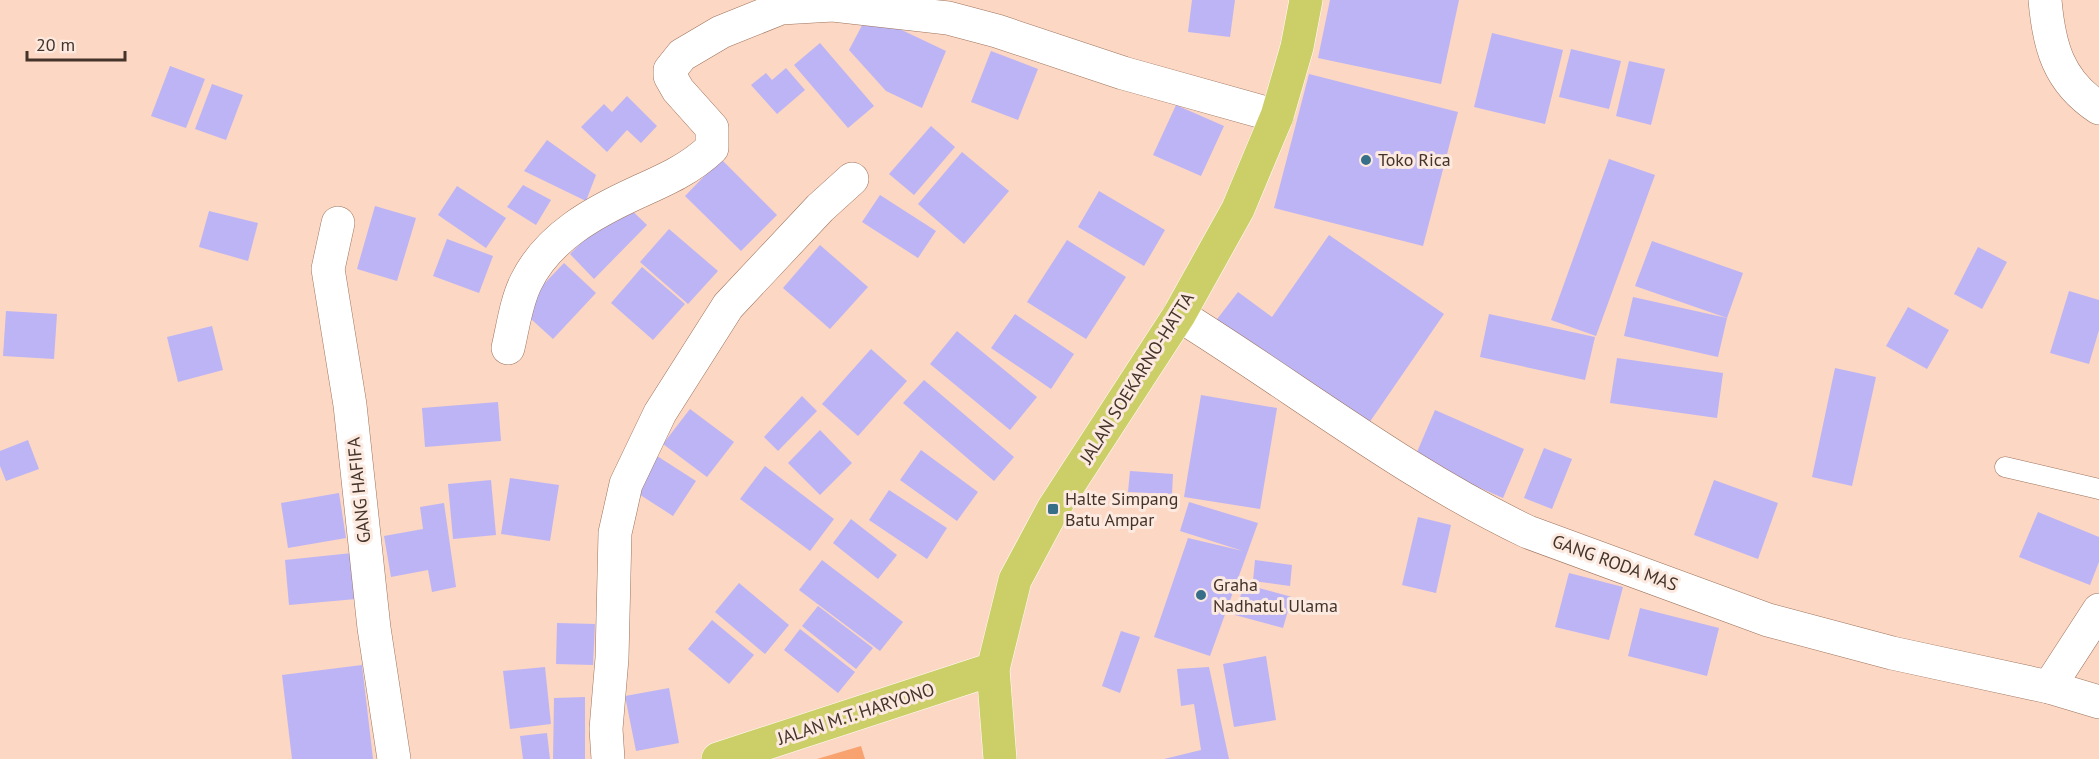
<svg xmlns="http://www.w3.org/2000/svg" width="2099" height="759" font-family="'PT Sans',sans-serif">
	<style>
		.green { fill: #f8a270 }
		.building { fill: #bdb4f5 }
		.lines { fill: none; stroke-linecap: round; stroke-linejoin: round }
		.service-casing { stroke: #9c735c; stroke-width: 21 }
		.minor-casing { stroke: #9c735c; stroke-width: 34 }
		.trunk-casing { stroke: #fff; stroke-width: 34 }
		.service { stroke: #fff; stroke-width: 20 }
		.minor { stroke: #fff; stroke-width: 33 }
		.trunk { stroke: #cccf68; stroke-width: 33 }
		.poi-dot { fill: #376f89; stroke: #fce9df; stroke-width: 2 }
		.labels { text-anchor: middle; stroke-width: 6; stroke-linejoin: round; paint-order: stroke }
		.poi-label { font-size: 18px; fill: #443329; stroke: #fce9df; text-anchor: start }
		.street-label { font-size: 18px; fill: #443329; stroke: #fce9df }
	</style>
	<rect width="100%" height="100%" fill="#fcd7c3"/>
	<polygon class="green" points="861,746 865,759 817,759"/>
	<g class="building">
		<polygon points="1192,0 1235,0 1230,37 1188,32"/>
		<polygon points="1330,0 1459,0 1441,84 1318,58"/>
		<polygon points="868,14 946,51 922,108 886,91 849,50"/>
		<polygon points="1492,33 1563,50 1545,124 1474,107"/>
		<polygon points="820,43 874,106 848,128 794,65"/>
		<polygon points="1571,49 1621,61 1609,109 1559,97"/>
		<polygon points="991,51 1038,69 1018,120 971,102"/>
		<polygon points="1629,61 1665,69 1651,125 1616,116"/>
		<polygon points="170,66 205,79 186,128 151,116"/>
		<polygon points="786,68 805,90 777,114 751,85 766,73 772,80"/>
		<polygon points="1309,74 1458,112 1423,246 1274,208"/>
		<polygon points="212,84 243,95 226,140 195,129"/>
		<polygon points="627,96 657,126 641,143 627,130 607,152 581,127 604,104 612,112"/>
		<polygon points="1176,105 1224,126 1201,176 1153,155"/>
		<polygon points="931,126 955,147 914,195 889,174"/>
		<polygon points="547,140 596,175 586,201 524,171"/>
		<polygon points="962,152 1009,191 964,244 918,204"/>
		<polygon points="721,159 777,215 741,251 685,196"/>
		<polygon points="1609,159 1655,175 1596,336 1551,320"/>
		<polygon points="523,185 551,200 536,225 507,207"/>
		<polygon points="457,186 506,218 486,248 438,215"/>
		<polygon points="1099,191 1165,230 1144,266 1078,227"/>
		<polygon points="880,195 936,231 918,258 862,222"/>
		<polygon points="622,201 647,225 594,279 570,254"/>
		<polygon points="375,206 416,218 397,281 357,269"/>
		<polygon points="209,211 258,223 248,261 199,247"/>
		<polygon points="669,229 718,271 688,304 640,262"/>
		<polygon points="1329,235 1444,314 1369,423 1211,327 1238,292 1272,317"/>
		<polygon points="447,239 493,256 479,293 433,276"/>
		<polygon points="1067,240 1126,277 1086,339 1027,302"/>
		<polygon points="1652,241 1743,273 1727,318 1635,286"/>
		<polygon points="820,245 868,287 830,329 783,288"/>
		<polygon points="1978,247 2007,262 1982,309 1954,294"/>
		<polygon points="564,263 596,293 553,339 520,309"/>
		<polygon points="642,267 685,304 653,340 611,303"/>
		<polygon points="2069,291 2099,300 2099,330 2089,364 2050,353"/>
		<polygon points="1633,297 1727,318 1718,357 1624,336"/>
		<polygon points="1908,307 1949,330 1927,369 1886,346"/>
		<polygon points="6,311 57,314 54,359 3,356"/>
		<polygon points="1015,314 1074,354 1051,389 991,348"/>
		<polygon points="1489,314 1595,337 1585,380 1480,357"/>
		<polygon points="212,326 223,370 178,382 167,337"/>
		<polygon points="957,331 1037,397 1010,430 930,364"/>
		<polygon points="871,349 907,381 858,436 822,404"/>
		<polygon points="1617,358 1723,373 1717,418 1610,403"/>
		<polygon points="1835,368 1876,377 1852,486 1812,477"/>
		<polygon points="924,380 1014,457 994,481 903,403"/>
		<polygon points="1201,395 1277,408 1260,509 1184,497"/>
		<polygon points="802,396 817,411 778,451 764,437"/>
		<polygon points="498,402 501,441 425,447 422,408"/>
		<polygon points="690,409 734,442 707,477 663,444"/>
		<polygon points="1435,410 1524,449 1503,498 1414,459"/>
		<polygon points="820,430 852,463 820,495 788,463"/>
		<polygon points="28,440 39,469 6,481 0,466 0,451"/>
		<polygon points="1544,448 1572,459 1552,509 1524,498"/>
		<polygon points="921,450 978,492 957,521 900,480"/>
		<polygon points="654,454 696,481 673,516 631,489"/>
		<polygon points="765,466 834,519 810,551 740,499"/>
		<polygon points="1130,471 1173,474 1172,494 1128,492"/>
		<polygon points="510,478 559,485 550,541 501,534"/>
		<polygon points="491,480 496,535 453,539 448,484"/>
		<polygon points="1714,480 1778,503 1758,559 1694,535"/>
		<polygon points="889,490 947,528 927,559 869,520"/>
		<polygon points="339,493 346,538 288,548 281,503"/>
		<polygon points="1189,502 1258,523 1210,656 1154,637 1188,538 1243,551 1180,531"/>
		<polygon points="444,503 456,587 432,592 428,570 391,577 384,536 423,529 420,507"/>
		<polygon points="2038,512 2099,537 2099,562 2090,585 2019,557"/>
		<polygon points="1418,517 1451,525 1436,593 1402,585"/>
		<polygon points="851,519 897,555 878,579 833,543"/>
		<polygon points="352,553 356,599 289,605 285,560"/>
		<polygon points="822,560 903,622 880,651 799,590"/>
		<polygon points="1255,560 1292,565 1290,586 1253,581"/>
		<polygon points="1569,573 1623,587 1609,640 1555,627"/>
		<polygon points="739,583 789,625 765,654 715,612"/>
		<polygon points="1244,584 1292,597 1283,628 1235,615"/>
		<polygon points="818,606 873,648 856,669 802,626"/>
		<polygon points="1640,608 1719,628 1707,676 1628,656"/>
		<polygon points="712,620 754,655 729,684 688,649"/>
		<polygon points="557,623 595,624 593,665 556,664"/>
		<polygon points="800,629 855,672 838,693 784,650"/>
		<polygon points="1121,631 1140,637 1120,693 1102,686"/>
		<polygon points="1266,656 1276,720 1234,727 1223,664"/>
		<polygon points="362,665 373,759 292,759 282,675"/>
		<polygon points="545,667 551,724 510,729 503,671"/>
		<polygon points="1209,667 1229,759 1164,759 1201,750 1194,704 1181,706 1177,669"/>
		<polygon points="669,688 679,743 636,751 625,696"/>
		<polygon points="585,697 585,759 553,759 554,698"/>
		<polygon points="547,733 550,759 523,759 520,736"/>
	</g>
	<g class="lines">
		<g class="service-casing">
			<polyline id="service" points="2005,467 2099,489"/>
		</g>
		<g class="minor-casing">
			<g id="minor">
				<path d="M2045,0C2049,46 2058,81 2099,108"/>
				<polyline points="338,223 328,269 350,405 374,628 394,759"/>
				<path d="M1179,315C1295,387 1404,473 1528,532L1768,620L1892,653L2049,687L2099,702"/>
				<path d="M508,348C513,327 516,302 526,282C548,237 594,212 638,192C665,180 690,169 712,148V128L678,90L670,76V70L682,55L721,32L781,8L833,5L948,18L997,31L1123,73L1277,116"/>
				<polyline points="2049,687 2099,610"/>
				<polyline points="608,759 606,729 612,658 615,533 626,484 660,413 728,306 820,208 852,179"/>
			</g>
		</g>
		<g class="trunk-casing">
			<g id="trunk">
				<polyline points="718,759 993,669"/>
				<polyline points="1000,759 993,669 1015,580 1053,509 1179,315 1238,209 1277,116 1297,47 1306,0"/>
			</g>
		</g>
		<use href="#service" class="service"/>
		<use href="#minor" class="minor"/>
		<use href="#trunk" class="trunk"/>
	</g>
	<g class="poi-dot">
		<circle cx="1366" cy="160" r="6"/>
		<rect x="1047" y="503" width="12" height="12" rx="3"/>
		<circle cx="1201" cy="595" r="6"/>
	</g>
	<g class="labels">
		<g class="poi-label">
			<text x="1378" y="166">Toko Rica</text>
			<text x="1065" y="505">Halte Simpang<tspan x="1065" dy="21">Batu Ampar</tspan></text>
			<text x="1213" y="591">Graha<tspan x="1213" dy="21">Nadhatul Ulama</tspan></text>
		</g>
		<g class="street-label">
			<text transform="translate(1137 378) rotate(-58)" y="6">JALAN SOEKARNO-HATTA</text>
			<text transform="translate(359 490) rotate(-96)" y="6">GANG HAFIFA</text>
			<text transform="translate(1615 563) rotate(20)" y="6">GANG RODA MAS</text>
			<text transform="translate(856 714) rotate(-18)" y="6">JALAN M.T. HARYONO</text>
		</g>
	</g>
	<path d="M27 51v9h98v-9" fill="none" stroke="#443329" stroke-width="3"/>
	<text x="36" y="51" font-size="18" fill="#443329" stroke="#fce9df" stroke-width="4.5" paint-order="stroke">20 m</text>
</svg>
